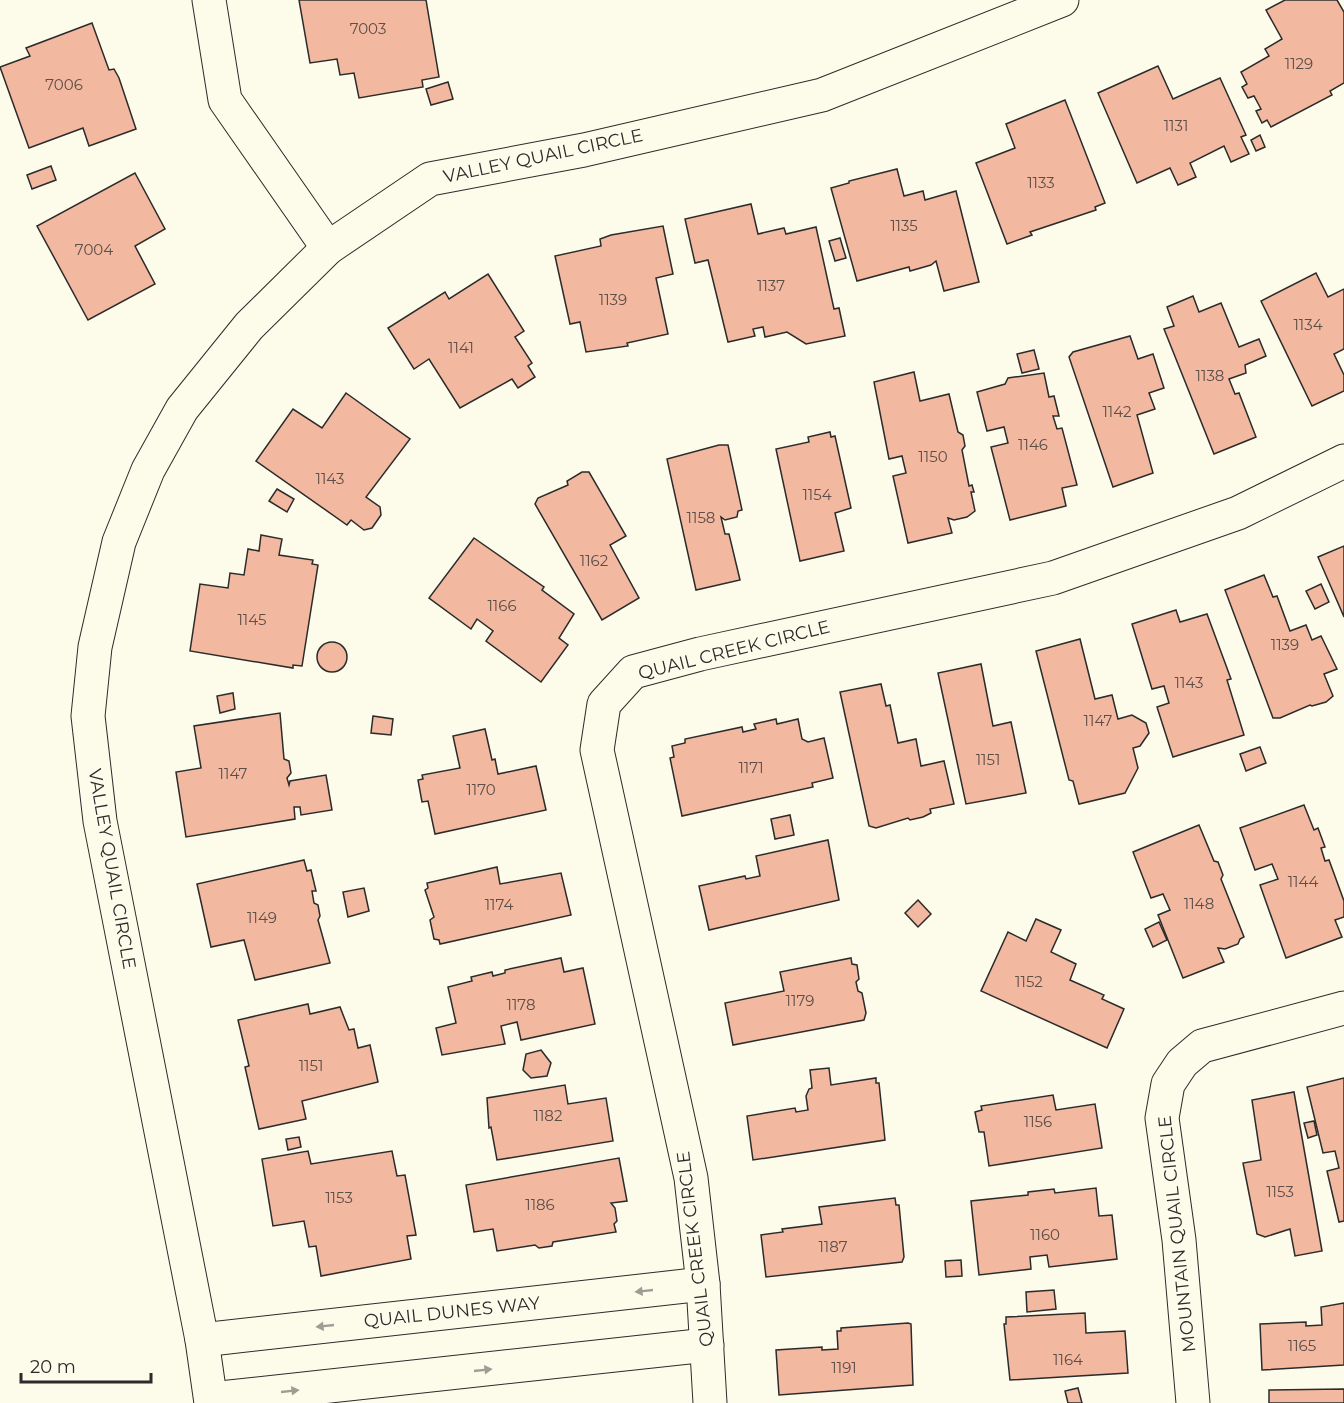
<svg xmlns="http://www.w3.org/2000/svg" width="1344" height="1403" font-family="Montserrat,sans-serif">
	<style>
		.building { fill: #f2b8a0; stroke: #2b2b2b; stroke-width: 1.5 }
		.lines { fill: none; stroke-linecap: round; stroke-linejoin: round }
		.minor-casing { stroke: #2b2b2b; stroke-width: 35 }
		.minor { stroke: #fdfbea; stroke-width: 33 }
		.oneway { fill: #9e9d94 }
		.labels { text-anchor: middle; stroke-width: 4.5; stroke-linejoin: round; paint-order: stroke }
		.number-label { font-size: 15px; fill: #5d4e48 }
		.street-label { font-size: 18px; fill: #2b2b2b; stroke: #fdfbea }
	</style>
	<rect width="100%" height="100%" fill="#fdfbea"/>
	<g class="building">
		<polygon points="299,0 426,0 439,77 422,80 423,87 359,98 354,73 340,75 337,59 310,63"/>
		<polygon points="1285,0 1337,0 1344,12 1344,83 1330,91 1332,95 1271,127 1267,120 1262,123 1256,111 1261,109 1254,96 1248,98 1242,87 1247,84 1241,72 1269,56 1265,49 1282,39 1266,10"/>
		<polygon points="92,23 109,70 114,69 119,78 136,129 89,146 83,128 29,148 0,67 30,56 26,48"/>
		<polygon points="1158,66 1173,99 1220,78 1246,135 1241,137 1249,154 1231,162 1224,146 1190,163 1196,177 1178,185 1170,168 1137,183 1098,93"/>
		<polygon points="448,82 453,99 431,105 426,89"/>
		<polygon points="1065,100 1105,203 1095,207 1096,210 1030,232 1032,235 1007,244 976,163 1015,148 1006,124"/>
		<polygon points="1260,135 1265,147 1256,151 1251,140"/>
		<polygon points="51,166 56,180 32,189 27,175"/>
		<polygon points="897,169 904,196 923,191 925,200 956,191 979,282 944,291 936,261 931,265 910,271 909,267 857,281 831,188 849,183 849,181"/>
		<polygon points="135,173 165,229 135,246 155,284 88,320 37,226"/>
		<polygon points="751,204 758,234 784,228 786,234 816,227 834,309 839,308 845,336 806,344 787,332 765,337 763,327 753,329 755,336 728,342 708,260 695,263 685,219"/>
		<polygon points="663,226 673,274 656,278 668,334 627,343 628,346 586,352 580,322 570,324 555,256 601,246 600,239 611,235"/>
		<polygon points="840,238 846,258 835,261 829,241"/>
		<polygon points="1316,273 1328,297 1344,289 1344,349 1334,354 1344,375 1344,391 1312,406 1261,301"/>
		<polygon points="488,274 524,331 515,337 532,363 528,366 535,377 518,388 512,379 460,408 429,359 414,369 388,328 445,292 449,299"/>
		<polygon points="1193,296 1199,312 1221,303 1239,347 1259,339 1266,356 1245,365 1246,373 1229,379 1235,394 1239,393 1256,437 1214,454 1164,329 1174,326 1167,307"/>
		<polygon points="1130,336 1138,359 1153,354 1164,388 1149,393 1155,409 1137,415 1153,473 1113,487 1069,357 1073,352"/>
		<polygon points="1034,350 1039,369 1022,373 1017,354"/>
		<polygon points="914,372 920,401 949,394 958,432 963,435 965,446 962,450 969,486 972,485 974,492 971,492 975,511 967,517 954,520 948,518 952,533 908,543 893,476 906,473 902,456 889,459 874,382"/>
		<polygon points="1044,373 1049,397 1054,396 1059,416 1053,416 1057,429 1062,428 1077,485 1062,488 1066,506 1010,520 991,447 1008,443 1004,427 987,431 977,392 1005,384 1008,378"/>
		<polygon points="346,393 410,439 366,497 380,507 381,515 372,528 364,530 351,520 347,525 256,461 293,409 322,428"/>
		<polygon points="830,432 831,437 835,436 851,508 835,513 844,551 800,561 776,449 809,442 808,437"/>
		<polygon points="719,445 728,445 742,510 738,511 737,517 725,520 721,517 725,534 729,534 740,580 696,590 667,459"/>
		<polygon points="582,472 589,472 626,536 610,545 639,598 602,620 535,504 538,498 568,485 567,481"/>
		<polygon points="277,489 294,499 287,512 269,501"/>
		<polygon points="261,535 282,539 279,555 313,560 312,564 318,565 302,666 293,665 293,668 190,651 200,584 228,588 230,573 244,575 248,549 259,551"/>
		<polygon points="474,538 544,587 542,590 574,614 559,638 568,645 541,682 486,641 493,631 477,619 471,629 429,598"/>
		<polygon points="1344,546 1344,617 1318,557"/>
		<polygon points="1264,575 1273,597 1277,596 1290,631 1306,625 1312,640 1321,636 1337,669 1324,674 1333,696 1326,702 1312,706 1310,705 1280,718 1273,718 1225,590"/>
		<polygon points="1321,584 1329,602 1315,609 1306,591"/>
		<polygon points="1176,610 1180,622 1207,614 1231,679 1227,680 1244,735 1173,757 1157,707 1169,703 1164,686 1152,689 1132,624"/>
		<polygon points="1080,639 1095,699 1112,695 1118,719 1132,715 1146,723 1149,733 1140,746 1133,748 1138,768 1125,793 1079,804 1073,781 1069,780 1036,651"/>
		<circle cx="332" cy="657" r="15"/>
		<polygon points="981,664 993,726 1011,722 1026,793 966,804 938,673"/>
		<polygon points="881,684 886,706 890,705 898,743 916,739 921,766 944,761 954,804 930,809 931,813 923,817 910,820 908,818 876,828 869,826 840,692"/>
		<polygon points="233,693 235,709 220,713 217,696"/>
		<polygon points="280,713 284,759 289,761 291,773 287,778 289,785 290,781 326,775 332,810 301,815 300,807 294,807 295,819 186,837 176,772 201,768 194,726"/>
		<polygon points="373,716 393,719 391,735 371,733"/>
		<polygon points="776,719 777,724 798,719 802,739 808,742 824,738 833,778 812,783 813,787 682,816 670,758 674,757 672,746 685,743 685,739 742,727 743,732 756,729 754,724"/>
		<polygon points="485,729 492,760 495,759 498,774 536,766 546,810 435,834 428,801 422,802 418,780 423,779 422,775 460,768 453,736"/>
		<polygon points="1260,747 1266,763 1246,771 1240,754"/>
		<polygon points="1304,805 1314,830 1318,828 1325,847 1321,848 1325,861 1329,860 1344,901 1344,917 1335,920 1342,937 1286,958 1260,885 1278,879 1272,864 1255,870 1240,828"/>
		<polygon points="790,815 794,835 775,839 771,819"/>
		<polygon points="1199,825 1214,861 1218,862 1223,875 1221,879 1244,937 1240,939 1238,944 1225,949 1218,948 1224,962 1183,978 1158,915 1170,910 1163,894 1151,898 1133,852"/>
		<polygon points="828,840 839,900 709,930 699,886 745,876 746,879 760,876 756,856"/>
		<polygon points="304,860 307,871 311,870 316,891 312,891 314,903 318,905 320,916 318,920 330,963 255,980 244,940 211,947 197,884"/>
		<polygon points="497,867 500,884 561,873 571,915 440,944 439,940 434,939 430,920 434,917 425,890 428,888 427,883"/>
		<polygon points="364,888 369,911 348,917 343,892"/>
		<polygon points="918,900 931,914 918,927 905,913"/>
		<polygon points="1036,919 1061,930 1051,952 1076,964 1070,980 1104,995 1102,999 1124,1009 1107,1048 981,991 1008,932 1026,941"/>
		<polygon points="1159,922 1167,940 1153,947 1145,929"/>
		<polygon points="561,958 564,972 583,968 595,1024 521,1040 517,1022 501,1026 505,1044 442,1055 436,1028 456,1023 448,987 472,981 471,977 492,972 493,976 505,973 505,970"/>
		<polygon points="851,958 852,964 857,965 859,979 856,982 858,991 862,993 866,1013 864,1020 733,1045 725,1003 784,991 780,972"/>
		<polygon points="308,1004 310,1014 340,1007 349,1030 354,1029 358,1048 370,1045 378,1082 302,1101 306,1119 259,1129 245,1067 249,1066 238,1020"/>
		<polygon points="541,1050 551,1063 547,1076 531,1078 523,1070 526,1054"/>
		<polygon points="829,1068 831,1085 876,1078 876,1083 879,1083 885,1140 753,1160 747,1116 795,1108 796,1112 808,1110 806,1096 809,1089 812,1088 810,1070"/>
		<polygon points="1344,1078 1344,1221 1339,1222 1327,1171 1339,1168 1335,1151 1323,1153 1307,1087"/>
		<polygon points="565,1085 568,1104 606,1098 613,1141 497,1160 491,1127 489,1128 487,1098"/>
		<polygon points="1294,1092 1322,1251 1295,1256 1290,1229 1265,1237 1257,1234 1243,1163 1261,1160 1252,1100"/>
		<polygon points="1053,1095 1056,1110 1095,1104 1102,1148 989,1166 984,1132 979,1132 975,1112 982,1110 981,1106"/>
		<polygon points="1314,1121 1317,1135 1308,1138 1304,1123"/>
		<polygon points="299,1137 301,1147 288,1150 286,1139"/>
		<polygon points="308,1151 311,1164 392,1151 397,1176 405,1175 416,1235 407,1236 411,1259 321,1276 316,1246 309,1247 304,1221 273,1226 262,1159"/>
		<polygon points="619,1158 627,1201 611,1203 615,1208 617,1221 614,1224 616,1232 553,1242 552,1246 539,1248 535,1245 497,1251 493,1229 474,1232 466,1185"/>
		<polygon points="1096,1188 1099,1216 1112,1215 1117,1259 1049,1267 1047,1255 1030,1257 1031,1269 979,1275 971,1201 1028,1195 1028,1192 1054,1189 1055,1193"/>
		<polygon points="895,1198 896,1205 899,1205 904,1257 902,1262 766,1277 761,1235 783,1232 782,1229 822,1224 819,1207"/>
		<polygon points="961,1260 962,1276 946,1277 945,1261"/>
		<polygon points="1054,1290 1056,1309 1027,1312 1026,1292"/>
		<polygon points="1344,1303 1344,1365 1262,1370 1260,1324 1306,1322 1306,1326 1322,1325 1321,1307"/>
		<polygon points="1085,1313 1086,1333 1125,1331 1128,1373 1010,1380 1004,1324 1006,1324 1006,1317"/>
		<polygon points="908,1323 911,1324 913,1385 779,1395 776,1350 822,1347 822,1350 838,1349 837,1331 841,1331 841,1328"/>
		<polygon points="1078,1388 1082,1403 1068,1403 1065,1391"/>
		<polygon points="1344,1389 1344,1403 1269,1403 1269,1390"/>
	</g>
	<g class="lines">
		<g class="minor-casing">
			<g id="minor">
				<polyline points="209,0 225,100 328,248"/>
				<polyline points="202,1340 703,1284"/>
				<polyline points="211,1399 707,1345"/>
				<polyline points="211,1403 202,1340 100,821 88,716 95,647 119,542 148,470 182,409 249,326 328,248 430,179 584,150 822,95 1062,0"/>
				<polyline points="710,1403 703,1284 691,1178 597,750 604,704 633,672 700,654 1053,578 1238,513 1344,461"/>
				<polyline points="1193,1403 1179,1240 1162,1118 1168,1084 1182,1063 1202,1046 1344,1008"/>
			</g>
		</g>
		<use href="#minor" class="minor"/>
	</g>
	<defs><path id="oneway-solid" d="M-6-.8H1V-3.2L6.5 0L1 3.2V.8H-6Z" transform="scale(1.5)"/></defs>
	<g class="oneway">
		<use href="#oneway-solid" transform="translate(644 1291) rotate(174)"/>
		<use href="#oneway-solid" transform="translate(325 1326) rotate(174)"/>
		<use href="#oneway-solid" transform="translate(483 1370) rotate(-6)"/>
		<use href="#oneway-solid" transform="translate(290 1391) rotate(-6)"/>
	</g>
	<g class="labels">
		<g class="number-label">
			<text x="368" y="34">7003</text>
			<text x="1299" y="69">1129</text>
			<text x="64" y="90">7006</text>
			<text x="1176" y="131">1131</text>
			<text x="1041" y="188">1133</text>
			<text x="904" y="231">1135</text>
			<text x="94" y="255">7004</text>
			<text x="771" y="291">1137</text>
			<text x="613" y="305">1139</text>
			<text x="1308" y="330">1134</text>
			<text x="461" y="353">1141</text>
			<text x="1210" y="381">1138</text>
			<text x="1117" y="417">1142</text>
			<text x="1033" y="450">1146</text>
			<text x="933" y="462">1150</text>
			<text x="330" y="484">1143</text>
			<text x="817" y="500">1154</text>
			<text x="701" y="523">1158</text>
			<text x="594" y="566">1162</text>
			<text x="502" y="611">1166</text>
			<text x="252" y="625">1145</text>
			<text x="1285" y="650">1139</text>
			<text x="1189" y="688">1143</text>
			<text x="1098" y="726">1147</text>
			<text x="988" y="765">1151</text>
			<text x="751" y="773">1171</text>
			<text x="233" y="779">1147</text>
			<text x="481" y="795">1170</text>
			<text x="1303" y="887">1144</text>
			<text x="1199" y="909">1148</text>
			<text x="499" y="910">1174</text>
			<text x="262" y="923">1149</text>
			<text x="1029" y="987">1152</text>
			<text x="800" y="1006">1179</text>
			<text x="521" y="1010">1178</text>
			<text x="311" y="1071">1151</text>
			<text x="548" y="1121">1182</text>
			<text x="1038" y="1127">1156</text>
			<text x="1280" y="1197">1153</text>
			<text x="339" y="1203">1153</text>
			<text x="540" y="1210">1186</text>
			<text x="1045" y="1240">1160</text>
			<text x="833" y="1252">1187</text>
			<text x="1302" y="1351">1165</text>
			<text x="1068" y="1365">1164</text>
			<text x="844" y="1373">1191</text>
		</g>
		<g class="street-label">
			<text transform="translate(543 156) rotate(-12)" y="6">VALLEY QUAIL CIRCLE</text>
			<text transform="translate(734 650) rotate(-14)" y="6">QUAIL CREEK CIRCLE</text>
			<text transform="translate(112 869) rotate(80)" y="6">VALLEY QUAIL CIRCLE</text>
			<text transform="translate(1177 1234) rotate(-96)" y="6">MOUNTAIN QUAIL CIRCLE</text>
			<text transform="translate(695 1249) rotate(-97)" y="6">QUAIL CREEK CIRCLE</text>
			<text transform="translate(452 1312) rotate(-6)" y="6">QUAIL DUNES WAY</text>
		</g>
	</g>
	<path d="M21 1373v9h130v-9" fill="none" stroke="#2b2b2b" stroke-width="3"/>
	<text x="30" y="1373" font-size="18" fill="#2b2b2b" stroke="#fdfbea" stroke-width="4.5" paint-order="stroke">20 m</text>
</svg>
